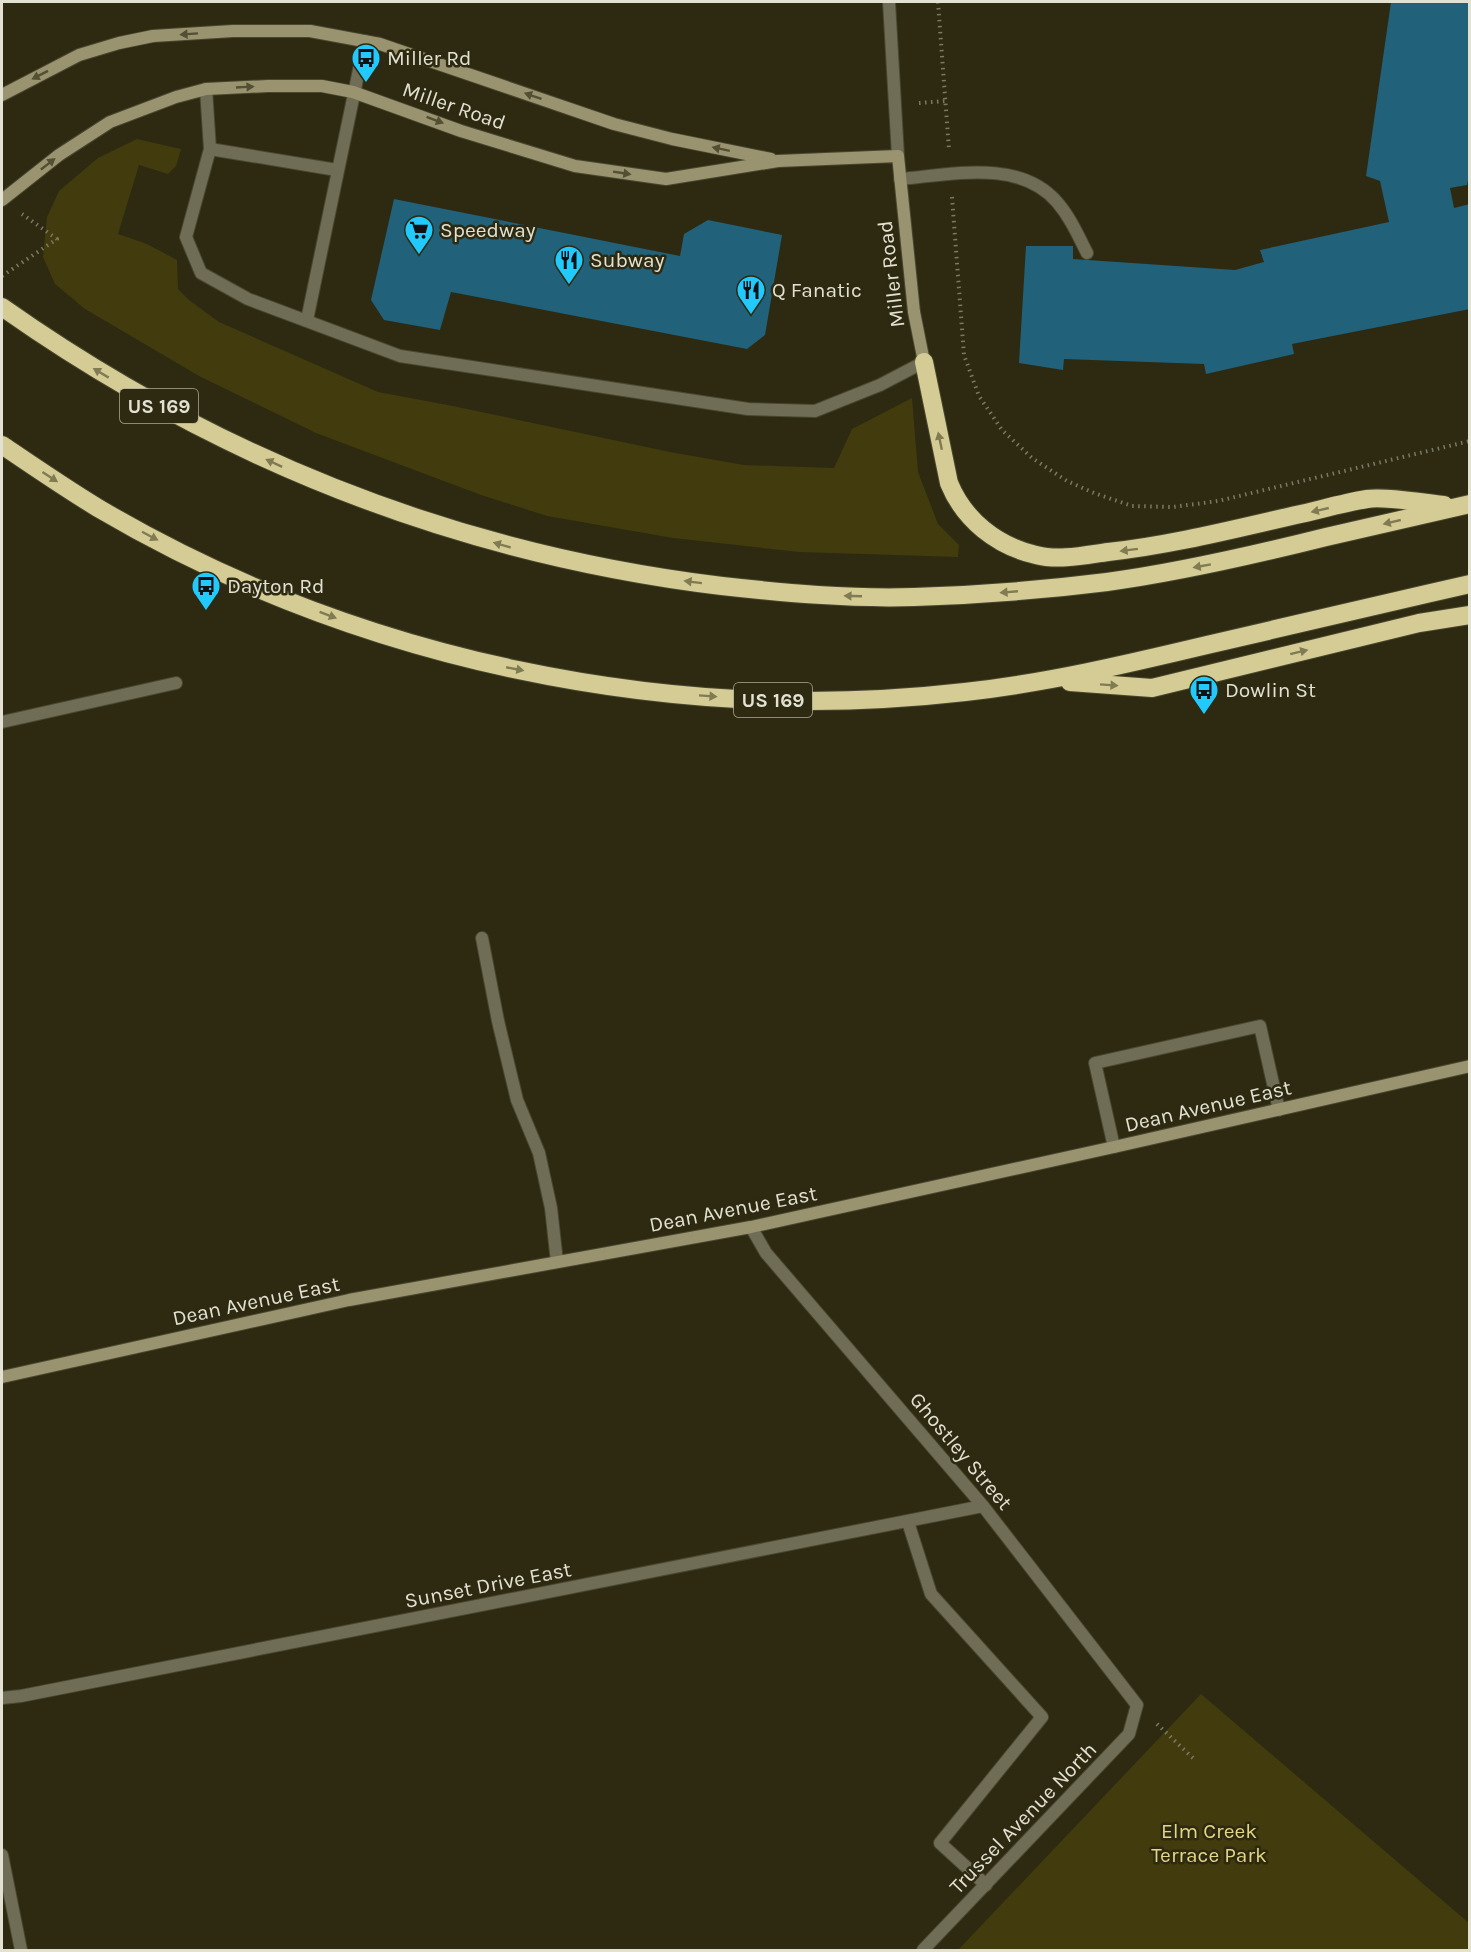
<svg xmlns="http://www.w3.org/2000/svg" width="1471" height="1952" font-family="Karla,sans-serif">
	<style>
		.green { fill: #423b0d }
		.building { fill: #216179 }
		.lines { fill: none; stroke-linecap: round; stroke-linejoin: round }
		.lane-casing { stroke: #4a4730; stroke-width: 14 }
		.street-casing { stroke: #4a4730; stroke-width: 14 }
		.secondary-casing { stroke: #4a4730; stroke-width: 14 }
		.highway-casing { stroke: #4a4730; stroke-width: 20 }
		.path { stroke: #7b7964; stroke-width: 4; stroke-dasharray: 1.5 4.5; stroke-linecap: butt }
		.lane { stroke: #706d57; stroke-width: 12 }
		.street { stroke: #706d57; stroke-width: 12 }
		.secondary { stroke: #999370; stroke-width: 12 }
		.highway { stroke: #d4cc94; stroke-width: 18 }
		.oneway { fill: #534f32 }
		.oneway2 { fill: #807b52 }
		.labels { text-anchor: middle; stroke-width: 5; stroke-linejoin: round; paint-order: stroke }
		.shield { fill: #2d2a11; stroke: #acaa98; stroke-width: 1.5 }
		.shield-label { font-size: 20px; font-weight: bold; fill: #e3e1d2 }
		.poi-label { font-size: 21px; fill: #e3e1d2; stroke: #2d2a11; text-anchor: start }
		.street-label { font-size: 21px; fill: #e3e1d2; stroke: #2d2a11 }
		.park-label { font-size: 21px; fill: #e3d684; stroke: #2d2a11 }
	</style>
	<rect width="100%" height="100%" fill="#2d2a11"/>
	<g class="green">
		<polygon points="137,139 181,149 176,166 168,174 139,165 118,234 147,244 177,260 178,289 189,300 219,322 378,392 453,406 670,452 744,465 834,468 852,429 912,398 918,472 938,524 959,545 958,557 799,552 673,538 547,516 481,495 316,433 199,376 85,309 55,284 43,257 47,217 59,191 98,158"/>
		<polygon points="1201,1694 1469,1923 1469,1950 958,1950"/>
	</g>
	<g class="building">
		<polygon points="1391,2 1470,2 1470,170 1467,185 1450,188 1454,208 1470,204 1470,309 1292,344 1294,354 1206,374 1204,364 1064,359 1063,370 1019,363 1026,246 1073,246 1073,259 1235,270 1264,262 1260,250 1389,222 1380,181 1366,176"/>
		<polygon points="394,199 680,256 684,234 708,220 782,235 765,335 747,349 451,292 440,330 384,320 371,300"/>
	</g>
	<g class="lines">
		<g class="lane-casing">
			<g id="lane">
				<polyline points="206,89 210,149 186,237 201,273 248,299 400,356 748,409 815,411 880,385 924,362"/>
				<polyline points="210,149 337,170"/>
				<path d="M900,179C950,175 1019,158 1057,202C1070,217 1078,235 1087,253"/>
				<polyline points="307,320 365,41"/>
				<polyline points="482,938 498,1021 517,1100 539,1153 551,1208 557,1262"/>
				<polyline points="1114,1147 1095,1063 1260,1026 1279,1110"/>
				<polyline points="908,1522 931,1594 1042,1717 940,1843 986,1885"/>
			</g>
		</g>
		<g class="street-casing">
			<g id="street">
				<polyline points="889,2 898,156"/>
				<polyline points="2,722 176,683"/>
				<polyline points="751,1227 766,1253 983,1506 1137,1705 1129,1734 923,1950"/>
				<polyline points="2,1698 21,1696 983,1506"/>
				<polyline points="2,1855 21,1950"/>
			</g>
		</g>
		<g class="secondary-casing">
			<g id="secondary">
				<polyline points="2,95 79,55 119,43 153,36 233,31 310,31 380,44 614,124 672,139 771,159"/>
				<polyline points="2,200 59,155 110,122 176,97 206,89 268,86 322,86 353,92 461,131 575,166 666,179 778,161 898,156 914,312 924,362"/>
				<polyline points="2,1377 349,1300 751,1227 1114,1147 1470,1066"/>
			</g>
		</g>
		<g class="highway-casing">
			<g id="highway">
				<path d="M2,307C219,460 458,554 722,586C785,593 850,599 914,597C979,595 1043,590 1107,582C1181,572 1254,555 1326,537C1374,526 1422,515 1470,504"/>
				<path d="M924,362L949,483C964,520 997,546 1036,555C1059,561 1086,555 1108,552C1172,545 1234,529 1296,515C1319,510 1343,503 1367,499C1385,496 1424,503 1444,505"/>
				<path d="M2,445C33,466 65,488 98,508C356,660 668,726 965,692C1047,683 1127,664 1207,645C1294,625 1382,604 1470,584"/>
				<polyline points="1070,682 1152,688 1419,623 1470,615"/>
			</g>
		</g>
		<g class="path">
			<polyline points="938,2 949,150"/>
			<polyline points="919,103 946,101"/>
			<polyline points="952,197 964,355 979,396 1002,430 1032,458 1067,481 1094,493 1132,506 1173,507 1218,501 1470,441"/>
			<polyline points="2,276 57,239 22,214"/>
			<polyline points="1157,1724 1196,1761"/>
		</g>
		<use href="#lane" class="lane"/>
		<use href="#street" class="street"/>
		<use href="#secondary" class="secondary"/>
		<use href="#highway" class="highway"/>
	</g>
	<defs><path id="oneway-solid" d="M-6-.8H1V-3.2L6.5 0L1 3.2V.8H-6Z" transform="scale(1.5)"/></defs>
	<g class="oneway">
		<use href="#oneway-solid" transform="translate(189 34) rotate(176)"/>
		<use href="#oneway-solid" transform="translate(40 75) rotate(153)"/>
		<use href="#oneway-solid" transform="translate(245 87) rotate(-3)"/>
		<use href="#oneway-solid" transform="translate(533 96) rotate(-161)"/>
		<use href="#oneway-solid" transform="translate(435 120) rotate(21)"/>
		<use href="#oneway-solid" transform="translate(721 149) rotate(-168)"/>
		<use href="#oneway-solid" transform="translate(48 164) rotate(-38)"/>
		<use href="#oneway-solid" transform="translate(622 173) rotate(9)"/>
	</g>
	<g class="oneway2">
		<use href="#oneway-solid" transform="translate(101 373) rotate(-149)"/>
		<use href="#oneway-solid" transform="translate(940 441) rotate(-102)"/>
		<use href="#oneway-solid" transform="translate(274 463) rotate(-155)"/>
		<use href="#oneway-solid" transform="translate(50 477) rotate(33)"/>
		<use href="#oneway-solid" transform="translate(1320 510) rotate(167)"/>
		<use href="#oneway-solid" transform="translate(1392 522) rotate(167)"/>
		<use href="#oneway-solid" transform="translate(150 536) rotate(28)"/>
		<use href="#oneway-solid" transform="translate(502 545) rotate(-164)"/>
		<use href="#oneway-solid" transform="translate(1129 550) rotate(173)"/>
		<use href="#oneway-solid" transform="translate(1202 566) rotate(170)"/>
		<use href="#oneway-solid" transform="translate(693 582) rotate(-173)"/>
		<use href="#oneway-solid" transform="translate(1009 592) rotate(175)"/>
		<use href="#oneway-solid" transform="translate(853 596) rotate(-178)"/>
		<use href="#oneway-solid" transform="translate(328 615) rotate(21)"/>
		<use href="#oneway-solid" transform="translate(1299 652) rotate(-14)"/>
		<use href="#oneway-solid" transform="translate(515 669) rotate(11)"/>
		<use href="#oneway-solid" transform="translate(1109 685) rotate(4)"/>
		<use href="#oneway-solid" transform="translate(708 696) rotate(4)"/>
	</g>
	<defs>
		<g id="bus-pin" transform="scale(1.5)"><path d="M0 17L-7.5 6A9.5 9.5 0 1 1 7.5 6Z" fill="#21c9fd" stroke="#2d2a11"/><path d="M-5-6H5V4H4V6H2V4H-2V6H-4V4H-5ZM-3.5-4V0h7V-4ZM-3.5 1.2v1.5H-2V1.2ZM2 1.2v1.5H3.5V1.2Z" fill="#111"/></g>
		<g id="supermarket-pin" transform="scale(1.5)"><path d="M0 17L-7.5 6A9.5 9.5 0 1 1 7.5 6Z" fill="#21c9fd" stroke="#2d2a11"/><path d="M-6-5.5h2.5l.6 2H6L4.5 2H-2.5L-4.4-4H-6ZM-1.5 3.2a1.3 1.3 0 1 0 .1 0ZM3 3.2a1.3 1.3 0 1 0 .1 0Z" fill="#111"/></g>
		<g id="restaurant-pin" transform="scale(1.5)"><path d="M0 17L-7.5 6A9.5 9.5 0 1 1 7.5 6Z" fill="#21c9fd" stroke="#2d2a11"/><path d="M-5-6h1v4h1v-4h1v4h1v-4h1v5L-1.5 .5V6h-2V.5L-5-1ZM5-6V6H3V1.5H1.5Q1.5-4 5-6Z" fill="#111"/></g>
	</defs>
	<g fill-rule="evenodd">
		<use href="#bus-pin" x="366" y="58"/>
		<use href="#supermarket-pin" x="419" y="230"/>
		<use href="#restaurant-pin" x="569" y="260"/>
		<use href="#restaurant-pin" x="751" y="290"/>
		<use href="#bus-pin" x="206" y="586"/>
		<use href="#bus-pin" x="1204" y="690"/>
	</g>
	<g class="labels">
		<g class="shield">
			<rect x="120" y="389" width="78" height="34" rx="4.5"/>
			<rect x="734" y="683" width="78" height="34" rx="4.5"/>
		</g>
		<g class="shield-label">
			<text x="159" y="413">US 169</text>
			<text x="773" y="707">US 169</text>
		</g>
		<g class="poi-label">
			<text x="387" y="65">Miller Rd</text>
			<text x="440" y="237">Speedway</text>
			<text x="590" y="267">Subway</text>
			<text x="772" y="297">Q Fanatic</text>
			<text x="227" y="593">Dayton Rd</text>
			<text x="1225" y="697">Dowlin St</text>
		</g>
		<g class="street-label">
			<text transform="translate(454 106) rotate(19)" y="7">Miller Road</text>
			<text transform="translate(891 274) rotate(-97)" y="7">Miller Road</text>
			<text transform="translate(1208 1106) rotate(-13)" y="7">Dean Avenue East</text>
			<text transform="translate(733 1209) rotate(-11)" y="7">Dean Avenue East</text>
			<text transform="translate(256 1301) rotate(-12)" y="7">Dean Avenue East</text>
			<text transform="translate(961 1451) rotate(50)" y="7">Ghostley Street</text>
			<text transform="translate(488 1585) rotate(-11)" y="7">Sunset Drive East</text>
			<text transform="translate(1023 1818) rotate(-46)" y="7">Trussel Avenue North</text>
		</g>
		<g class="park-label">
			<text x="1209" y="1838">Elm Creek<tspan x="1209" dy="24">Terrace Park</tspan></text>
		</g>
	</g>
	<rect width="1471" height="1952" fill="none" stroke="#e3e1d2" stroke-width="6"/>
</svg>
